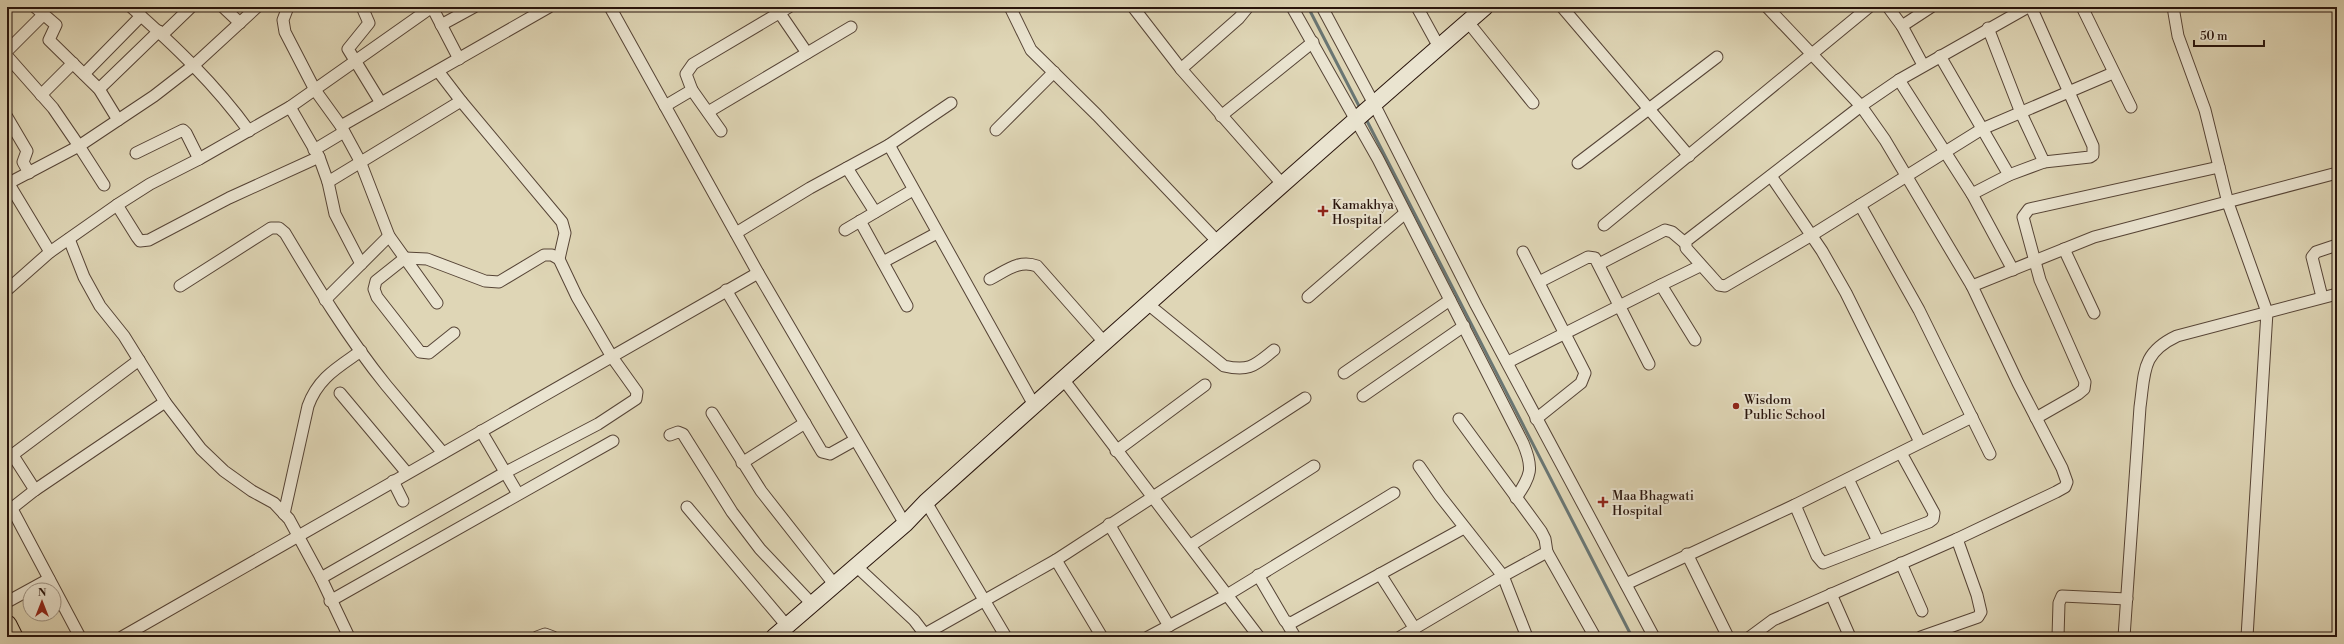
<svg xmlns="http://www.w3.org/2000/svg" width="2344" height="644" font-family="'Libre Bodoni',serif">
	<style>
		.lines { fill: none; stroke-linecap: round; stroke-linejoin: round }
		.stream { stroke: #6a7673; stroke-width: 3 }
		.minor-casing { stroke: #564436; stroke-width: 13 }
		.secondary-casing { stroke: #28140c; stroke-width: 18 }
		.trunk-casing { stroke: #28140c; stroke-width: 21 }
		.minor { stroke: #eae4d0; stroke-width: 11 }
		.secondary { stroke: #eae4d0; stroke-width: 16 }
		.trunk { stroke: #dfd6b6; stroke-width: 19 }
		.poi-dot { fill: #8f2418; stroke: #eae4d0; stroke-width: 1.5 }
		.labels { text-anchor: middle; stroke-width: 4; stroke-linejoin: round; paint-order: stroke }
		.poi-label { font-size: 13px; fill: #28140c; stroke: #eae4d0; text-anchor: start }
	</style>
	<rect width="100%" height="100%" fill="#dfd6b6"/>
	<filter id="stains"><feTurbulence type="fractalNoise" baseFrequency=".005" numOctaves="4"/><feColorMatrix values="0 0 0 0 .2 0 0 0 0 .09 0 0 0 0 .02 0 0 0 .5 -.17"/></filter>
	<radialGradient id="worn" r=".72"><stop offset=".6" stop-color="#630" stop-opacity="0"/><stop offset="1" stop-color="#630" stop-opacity=".3"/></radialGradient>
	<g class="lines">
		<g class="stream">
			<polyline points="1308,7 1360,108"/>
			<polyline points="1366,119 1632,637"/>
		</g>
		<g class="minor-casing">
			<g id="minor">
				<polyline points="35,7 56,25 49,40 99,89 118,120"/>
				<path d="M131,7C174,45 215,84 249,131"/>
				<polyline points="223,7 240,23"/>
				<polyline points="288,7 283,20 285,32 315,90 341,126 360,161 389,236 437,303"/>
				<polyline points="362,7 369,23 348,49 381,103"/>
				<polyline points="432,7 459,59"/>
				<polyline points="610,7 758,273 905,524"/>
				<polyline points="1010,7 1031,50 1097,115 1217,241"/>
				<polyline points="1133,7 1181,69 1283,185"/>
				<path d="M1292,7L1378,159L1523,443C1534,469 1531,475 1516,498"/>
				<polyline points="1322,7 1374,104 1476,305 1654,637"/>
				<polyline points="1417,7 1439,47"/>
				<polyline points="1562,7 1689,156"/>
				<polyline points="1888,7 1902,26 1923,65"/>
				<polyline points="2028,7 1899,80 1861,106 1686,241 1686,248 1719,285 1725,286 1812,235 1982,129 2113,73"/>
				<polyline points="2082,7 2131,107"/>
				<polyline points="2173,7 2178,36 2205,110 2228,203 2267,312 2247,637"/>
				<polyline points="779,12 807,53"/>
				<polyline points="1468,22 1533,103"/>
				<polyline points="441,25 474,7"/>
				<polyline points="1902,26 1931,7"/>
				<polyline points="1988,28 2021,113 2044,162"/>
				<polyline points="162,35 191,7"/>
				<polyline points="7,51 44,14"/>
				<polyline points="7,56 53,108 79,146 154,96 194,65 257,7"/>
				<polyline points="1940,56 2009,175"/>
				<polyline points="1181,69 1239,18 1248,7"/>
				<polyline points="438,71 461,101 562,222 565,233 559,259"/>
				<polyline points="84,74 141,16"/>
				<polyline points="1899,80 1972,194 2013,270"/>
				<polyline points="99,89 159,31"/>
				<polyline points="692,90 721,131"/>
				<polyline points="41,95 73,63"/>
				<polyline points="665,106 692,90 686,74 693,64 789,7"/>
				<polyline points="290,107 319,157"/>
				<polyline points="708,112 851,27"/>
				<polyline points="1221,116 1313,42"/>
				<polyline points="7,117 27,151 23,162 29,173"/>
				<polyline points="341,126 549,7"/>
				<polyline points="996,130 1054,72"/>
				<polyline points="889,145 1034,405"/>
				<polyline points="314,150 344,132"/>
				<polyline points="136,153 183,130 186,133 199,159"/>
				<polyline points="1578,163 1717,57"/>
				<polyline points="847,168 875,212"/>
				<polyline points="1771,176 1822,251 1846,293 1920,442"/>
				<polyline points="328,182 335,214 361,264"/>
				<polyline points="7,184 79,146 104,185"/>
				<polyline points="9,184 50,252"/>
				<polyline points="1972,194 2009,175 2044,162 2090,157 2093,155 2093,146 2031,7"/>
				<polyline points="117,205 137,237 140,241 149,240 229,198 319,157 328,182 461,101"/>
				<polyline points="1860,205 1919,310 1990,454"/>
				<polyline points="860,221 907,306"/>
				<polyline points="1604,225 1869,7"/>
				<polyline points="845,230 913,190"/>
				<polyline points="736,233 810,188 889,145 951,103"/>
				<polyline points="69,239 84,277 100,306 124,336 165,402 201,449 224,471 252,491 274,503 289,519 321,578 349,637"/>
				<polyline points="2064,249 2094,313"/>
				<polyline points="1523,252 1585,373 1581,383 1536,419"/>
				<polyline points="883,262 937,233"/>
				<polyline points="1599,264 1665,230 1672,232 1685,243"/>
				<path d="M990,279C1006,271 1019,259 1037,266L1104,342"/>
				<polyline points="1539,282 1588,257 1595,258 1649,364"/>
				<polyline points="1661,285 1700,266"/>
				<path d="M180,286L271,228H279L285,233C316,285 348,338 386,385C405,408 424,430 443,453"/>
				<polyline points="1972,286 2094,237 2337,173"/>
				<polyline points="7,290 50,252 117,205 150,184 199,159 290,107 432,7"/>
				<polyline points="726,290 822,452 830,454 855,440"/>
				<polyline points="1308,297 1404,214"/>
				<polyline points="2322,297 2312,257 2316,252 2337,245"/>
				<polyline points="325,300 389,236"/>
				<path d="M1149,305L1224,366C1250,372 1255,365 1274,350"/>
				<polyline points="1508,362 1661,285 1695,340"/>
				<polyline points="1344,373 1450,300"/>
				<polyline points="1063,379 1259,637"/>
				<polyline points="340,393 407,473"/>
				<polyline points="1363,396 1464,326"/>
				<polyline points="712,413 761,491 834,584"/>
				<polyline points="2036,418 2078,394 2084,389 2085,382 2040,280 2023,217 2029,209 2219,167"/>
				<polyline points="481,431 518,494"/>
				<polyline points="670,435 678,432 683,434 732,512 760,549 812,604"/>
				<polyline points="1116,451 1205,385"/>
				<polyline points="12,454 35,490"/>
				<polyline points="7,459 139,360"/>
				<polyline points="742,463 805,423"/>
				<polyline points="1419,466 1440,496 1503,576 1527,637"/>
				<polyline points="1848,479 1878,541"/>
				<polyline points="393,481 403,501"/>
				<polyline points="926,502 1006,637"/>
				<polyline points="1795,505 1817,556 1823,563 1929,522 1933,519 1934,513 1901,453"/>
				<polyline points="687,507 787,626"/>
				<polyline points="12,509 80,637"/>
				<polyline points="7,512 35,490 165,402"/>
				<path d="M284,514L308,406C318,378 337,368 361,351"/>
				<polyline points="1109,524 1169,626"/>
				<polyline points="1191,545 1314,466"/>
				<polyline points="1547,552 1595,637"/>
				<polyline points="1687,554 1728,637"/>
				<polyline points="1056,560 1305,398"/>
				<polyline points="1901,563 1922,611"/>
				<polyline points="855,565 914,620 927,637"/>
				<polyline points="1380,574 1415,629"/>
				<polyline points="1258,575 1285,621 1291,623 1464,528"/>
				<polyline points="321,578 506,472 598,424 636,399 637,392 612,357 577,297 559,259 552,255 544,255 499,282 485,281 427,259 405,258 376,281 374,289 377,297 420,352 429,353 454,333"/>
				<polyline points="1626,584 1795,505 1972,417"/>
				<polyline points="1831,594 1850,637"/>
				<polyline points="330,601 613,441"/>
				<polyline points="7,602 49,579"/>
				<polyline points="1287,623 1295,637"/>
				<polyline points="925,634 1056,560 1102,637"/>
				<polyline points="122,637 758,273"/>
				<polyline points="537,637 545,634 553,637"/>
				<polyline points="1148,637 1227,595 1394,493"/>
				<polyline points="1400,637 1503,576 1547,552 1545,539 1541,531 1459,419"/>
				<polyline points="1750,637 1773,620 1957,539 2056,492 2065,487 2067,482 2062,468 2018,383 1972,286 1885,140 1861,106 1767,7"/>
				<polyline points="1921,637 1978,617 1981,612 1977,595 1957,539"/>
				<polyline points="2058,637 2059,603 2062,596 2127,599"/>
				<path d="M2124,637L2140,407C2145,372 2141,353 2177,336L2337,294"/>
			</g>
		</g>
		<g class="secondary-casing">
			<path id="secondary" d="M774,637L905,524L926,502C1111,336 1297,170 1485,7"/>
		</g>
		<g class="trunk-casing">
			<polyline id="trunk" points="7,625 13,637"/>
		</g>
		<use href="#minor" class="minor"/>
		<use href="#secondary" class="secondary"/>
		<use href="#trunk" class="trunk"/>
	</g>
	<g class="poi-dot">
		<path d="M1321 205h4v4h4v4h-4v4h-4v-4h-4v-4h4z"/>
		<circle cx="1736" cy="406" r="4"/>
		<path d="M1601 496h4v4h4v4h-4v4h-4v-4h-4v-4h4z"/>
	</g>
	<g class="labels">
		<g class="poi-label">
			<text x="1332" y="209">Kamakhya<tspan x="1332" dy="15">Hospital</tspan></text>
			<text x="1744" y="404">Wisdom<tspan x="1744" dy="15">Public School</tspan></text>
			<text x="1612" y="500">Maa Bhagwati<tspan x="1612" dy="15">Hospital</tspan></text>
		</g>
	</g>
	<rect width="2344" height="644" fill="none" stroke="#dfd6b6" stroke-width="24"/>
	<rect x="8" y="8" width="2328" height="628" fill="none" stroke="#28140c" stroke-width="2"/>
	<rect x="12" y="12" width="2320" height="620" fill="none" stroke="#28140c"/>
	<g transform="translate(42 602)"><circle r="19" fill="#eae4d0" stroke="#9c9182"/>
	<path d="M0-3L7 15L0 10L-7 15Z" fill="#8f2418"/>
	<text y="-6" font-size="11" font-weight="bold" text-anchor="middle" fill="#28140c">N</text>
	</g>
	<path d="M2194 40v6h70v-6" fill="none" stroke="#28140c" stroke-width="2"/>
	<text x="2200" y="40" font-size="12" fill="#28140c" stroke="#eae4d0" stroke-width="3" paint-order="stroke">50 m</text>
	<rect width="100%" height="100%" filter="url(#stains)"/>
	<rect width="100%" height="100%" fill="url(#worn)"/>
</svg>
